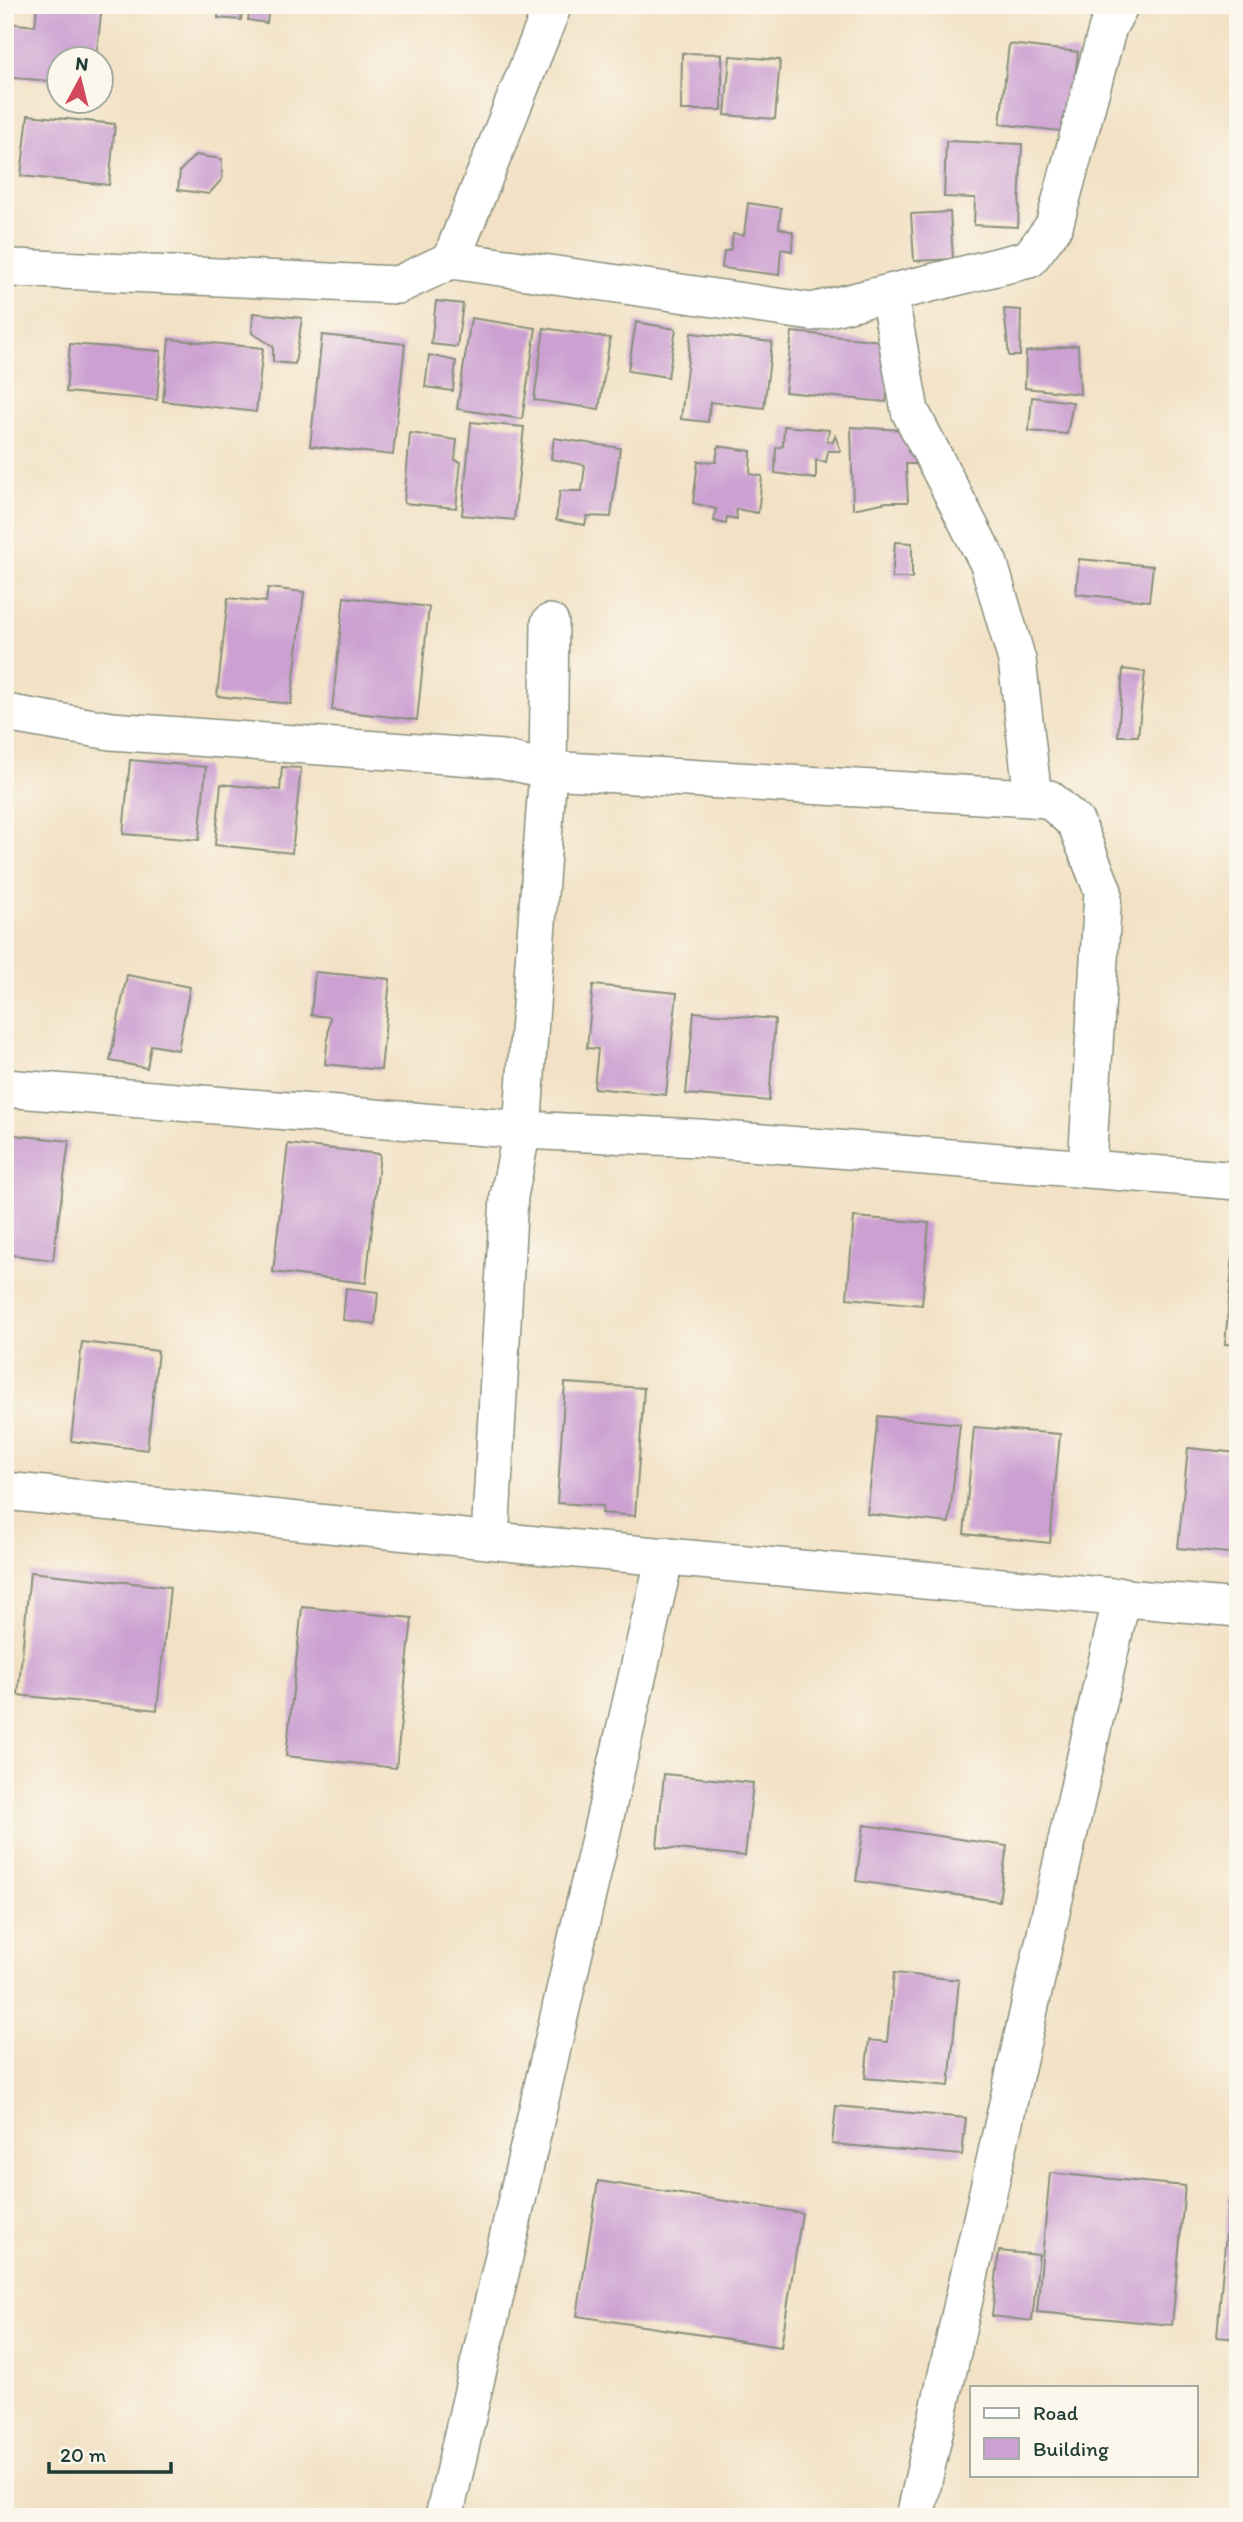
<svg xmlns="http://www.w3.org/2000/svg" width="1243" height="2522" font-family="Itim,sans-serif">
	<style>
		.building { fill: #cca0d2 }
		.lines { fill: none; stroke-linecap: round; stroke-linejoin: round }
		.street-casing { stroke: #888f7c; stroke-width: 40 }
		.street { stroke: #fff; stroke-width: 37 }
	</style>
	<rect width="100%" height="100%" fill="#fbf7ec"/>
	<filter id="ink" filterUnits="userSpaceOnUse"><feTurbulence type="fractalNoise" baseFrequency=".0143" numOctaves="2"/><feDisplacementMap in="SourceGraphic" scale="14" xChannelSelector="R" yChannelSelector="G"/><feConvolveMatrix kernelMatrix="1 2 1 2 8 2 1 2 1" color-interpolation-filters="sRGB"/></filter>
	<filter id="wash" filterUnits="userSpaceOnUse"><feTurbulence type="fractalNoise" baseFrequency=".00686" numOctaves="4" result="noise"/><feDisplacementMap in="SourceGraphic" scale="28" xChannelSelector="R" yChannelSelector="G"/><feGaussianBlur stdDeviation="1.57" result="paint"/><feColorMatrix in="noise" values="0 0 0 0 0 0 0 0 0 0 0 0 0 0 0 0 0 1.4 0 .05"/><feComposite in="paint" operator="in"/></filter>
	<g filter="url(#wash)">
		<rect width="100%" height="100%" fill="#f2e1c4"/>
		<g id="blocks">
			<g class="building">
				<polygon points="37,5 102,5 96,60 60,60 60,82 5,77 8,23 35,26"/>
				<polygon points="219,5 243,5 241,20 218,18"/>
				<polygon points="251,5 269,5 267,23 248,20"/>
				<polygon points="1009,44 1078,52 1069,132 1000,124"/>
				<polygon points="682,53 722,54 722,110 681,110"/>
				<polygon points="730,56 780,60 775,119 725,115"/>
				<polygon points="28,115 115,124 109,185 21,176"/>
				<polygon points="946,141 1022,144 1018,227 974,225 975,198 944,197"/>
				<polygon points="195,155 222,159 222,179 209,194 178,190 180,171"/>
				<polygon points="748,203 781,208 779,228 793,232 792,251 781,249 779,275 722,268 724,252 731,249 733,234 744,235"/>
				<polygon points="950,212 953,259 914,261 911,214"/>
				<polygon points="436,301 463,304 457,347 431,344"/>
				<polygon points="1004,309 1021,310 1020,356 1009,356"/>
				<polygon points="253,313 302,318 295,364 273,362 273,346 252,333"/>
				<polygon points="471,318 536,328 522,419 457,409"/>
				<polygon points="636,322 676,329 668,377 628,371"/>
				<polygon points="544,328 610,338 599,409 534,400"/>
				<polygon points="792,332 892,342 886,402 785,392"/>
				<polygon points="691,333 772,342 764,408 710,402 708,422 681,419"/>
				<polygon points="322,335 405,344 393,455 310,446"/>
				<polygon points="169,339 263,348 256,412 163,401"/>
				<polygon points="70,344 161,351 157,400 66,392"/>
				<polygon points="1078,345 1080,394 1025,388 1026,352"/>
				<polygon points="429,355 456,361 453,391 425,387"/>
				<polygon points="1032,397 1073,402 1067,434 1029,431"/>
				<polygon points="471,422 524,427 514,520 462,515"/>
				<polygon points="784,426 829,430 827,441 833,442 835,436 841,451 828,451 826,462 816,460 816,479 775,473 776,448 783,446"/>
				<polygon points="851,427 905,430 908,452 919,453 919,464 906,464 908,502 887,502 853,509"/>
				<polygon points="410,433 457,440 455,460 461,462 456,508 404,503"/>
				<polygon points="554,438 620,448 611,517 587,516 585,525 556,520 560,491 582,491 585,465 551,459"/>
				<polygon points="718,446 751,451 750,474 762,476 758,513 736,509 737,519 727,517 726,524 714,521 716,509 693,503 698,461 716,462"/>
				<polygon points="895,542 912,543 912,578 892,578"/>
				<polygon points="1079,559 1153,566 1149,601 1076,594"/>
				<polygon points="268,588 304,592 291,704 217,696 228,598 266,602"/>
				<polygon points="344,597 429,607 417,720 332,710"/>
				<polygon points="1123,669 1145,672 1138,736 1118,736"/>
				<polygon points="130,760 206,767 199,840 123,834"/>
				<polygon points="282,767 301,768 292,853 215,845 221,784 280,790"/>
				<polygon points="315,972 390,979 381,1070 325,1064 330,1017 311,1015"/>
				<polygon points="127,975 190,987 178,1050 151,1045 147,1068 110,1061"/>
				<polygon points="593,985 677,993 666,1095 594,1088 598,1049 587,1048"/>
				<polygon points="694,1012 775,1019 769,1101 686,1094"/>
				<polygon points="5,1134 69,1141 53,1260 5,1254"/>
				<polygon points="288,1144 380,1154 366,1283 273,1272"/>
				<polygon points="854,1217 929,1223 922,1305 847,1298"/>
				<polygon points="1235,1234 1238,1234 1238,1345 1225,1344"/>
				<polygon points="346,1288 378,1292 375,1324 343,1320"/>
				<polygon points="82,1342 158,1351 147,1450 71,1441"/>
				<polygon points="565,1383 644,1388 635,1516 602,1513 603,1506 557,1503"/>
				<polygon points="878,1416 960,1424 949,1523 867,1514"/>
				<polygon points="974,1427 1060,1434 1050,1543 964,1534"/>
				<polygon points="1188,1448 1238,1453 1238,1554 1178,1548"/>
				<polygon points="30,1572 170,1587 157,1710 18,1695"/>
				<polygon points="302,1607 412,1618 396,1768 286,1756"/>
				<polygon points="664,1774 753,1783 745,1856 657,1847"/>
				<polygon points="864,1825 1007,1846 999,1901 856,1881"/>
				<polygon points="894,1973 959,1980 949,2086 865,2078 869,2040 887,2042"/>
				<polygon points="836,2106 966,2118 962,2155 832,2144"/>
				<polygon points="1050,2173 1185,2186 1172,2325 1037,2312"/>
				<polygon points="598,2181 802,2213 781,2347 577,2316"/>
				<polygon points="1229,2198 1238,2199 1238,2339 1217,2337"/>
				<polygon points="999,2251 1039,2255 1032,2321 992,2316"/>
			</g>
		</g>
	</g>
	<g filter="url(#ink)">
		<use href="#blocks" fill-opacity="0" stroke="#888f7c" stroke-width="2"/>
		<g class="lines">
			<g class="street-casing">
				<g id="street">
					<polyline points="451,260 553,5"/>
					<polyline points="14,268 398,285 451,260 812,312 1029,259 1054,226 1108,27 1120,5"/>
					<polyline points="889,294 910,411 989,564 1017,660 1033,798"/>
					<polyline points="5,713 111,731 502,759 548,770 1049,799 1076,823 1103,891 1087,1167"/>
					<polyline points="5,1088 522,1130 699,1138 1238,1181"/>
					<polyline points="5,1491 555,1547 1238,1608"/>
					<polyline points="490,1540 509,1196 522,1130 548,770 550,623"/>
					<polyline points="444,2517 665,1556"/>
					<polyline points="915,2517 1122,1596"/>
				</g>
			</g>
			<use href="#street" class="street"/>
		</g>
	</g>
	<rect width="1243" height="2522" fill="none" stroke="#fbf7ec" stroke-width="28"/>
	<rect x="970" y="2386" width="228" height="91" fill="#fbf7ec" stroke="#a3ada2" stroke-width="2"/>
	<rect x="984" y="2408" width="35" height="10" fill="#ffffff" stroke="#a3ada2" stroke-width="2"/>
	<text x="1033" y="2420" font-size="21" fill="#1f3d34">Road</text>
	<rect x="984" y="2438" width="35" height="21" fill="#cca0d2" stroke="#a3ada2" stroke-width="2"/>
	<text x="1033" y="2456" font-size="21" fill="#1f3d34">Building</text>
	<g transform="translate(80 80) rotate(7)"><circle r="33" fill="#fbf7ec" stroke="#a3ada2" stroke-width="2"/>
	<path d="M0-5L12 26L0 18L-12 26Z" fill="#d1495b"/>
	<text y="-10" font-size="19" font-weight="bold" text-anchor="middle" fill="#1f3d34">N</text>
	</g>
	<path d="M49 2462v10h122v-10" fill="none" stroke="#1f3d34" stroke-width="3.5"/>
	<text x="60" y="2462" font-size="21" fill="#1f3d34" stroke="#fbf7ec" stroke-width="5" paint-order="stroke">20 m</text>
</svg>
